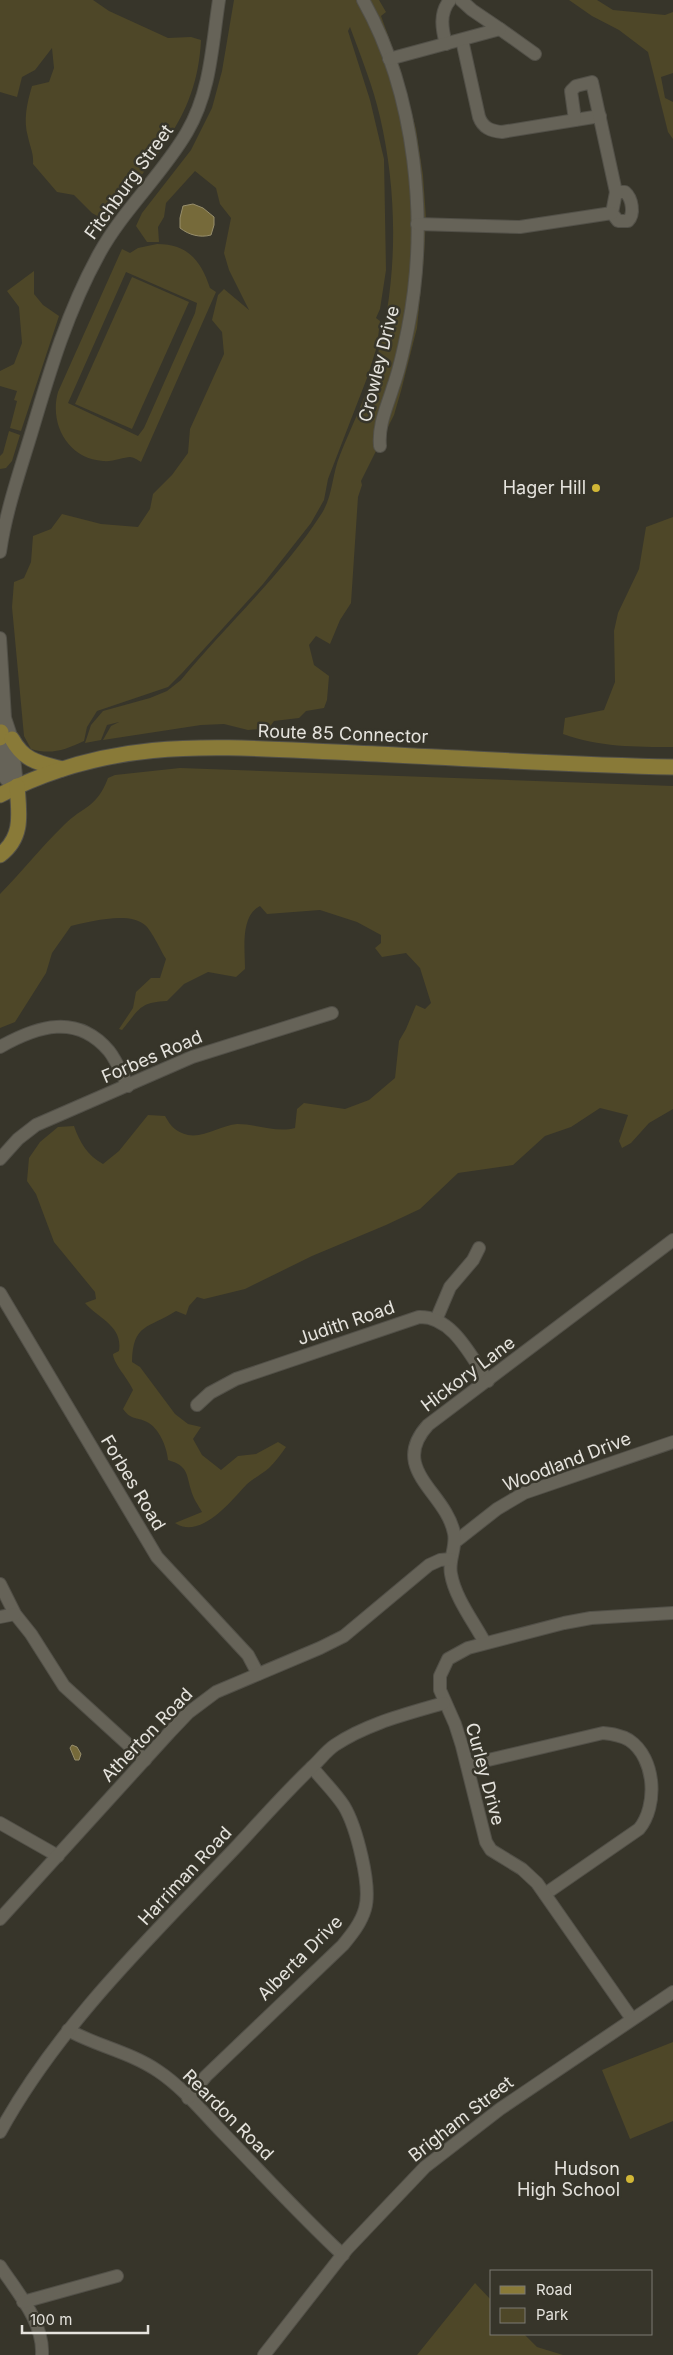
<svg xmlns="http://www.w3.org/2000/svg" width="673" height="2355" font-family="Inter,sans-serif">
	<style>
		.green { fill: #4e4728; fill-rule: evenodd }
		.water { fill: #766a3a; stroke: #978e6b }
		.lines { fill: none; stroke-linecap: round; stroke-linejoin: round }
		.minor-casing { stroke: #525048; stroke-width: 14 }
		.major-casing { stroke: #525048; stroke-width: 17 }
		.minor { stroke: #666358; stroke-width: 12 }
		.major { stroke: #897a38; stroke-width: 15 }
		.poi-dot { fill: #d2b736; stroke: #37352a; stroke-width: 2 }
		.labels { text-anchor: middle; stroke-width: 5; stroke-linejoin: round; paint-order: stroke }
		.street-label { font-size: 18px; fill: #e5e3dd; stroke: #37352a }
		.poi-label { font-size: 18px; fill: #e5e3dd; stroke: #37352a; text-anchor: end }
	</style>
	<rect width="100%" height="100%" fill="#37352a"/>
	<g class="green">
		<path d="M0,0H93L109,11L168,38L191,37L201,40C197,123 150,157 108,222L92,213L74,195L57,192L33,164C34,154 30,147 28,137C23,120 27,103 32,86L49,82L54,68L52,48L35,70L22,77L17,97L0,92Z"/>
		<path d="M234,0H379L386,12L381,16L400,68L416,129L423,175L426,218L424,257L417,328L401,391L394,415L361,481L362,485L358,497L351,603L340,620L330,644L316,636L309,645L314,665L329,676L327,700L324,708L306,711L299,718L274,721L269,728L248,730L224,724L201,725L103,740L111,726L119,722L107,725L101,740L85,743L91,725L103,711L150,698L167,691L181,680C227,624 283,574 322,513C333,495 332,474 340,455C351,427 365,400 373,371C398,290 399,199 380,117C373,86 361,57 350,27L348,31L370,100L384,159L386,270L380,309L376,318L380,321L377,346L367,378L328,479L324,500L311,523L263,584L183,672L168,687L97,711L87,727L84,741C65,750 51,755 31,749L24,736L12,607L14,582L24,578L31,562L33,536L51,529L62,514L101,524L138,527L150,509L153,494L172,475L188,453L190,429L224,354L222,332L212,320L218,295L224,289L249,310L229,270L224,253L231,218L220,204L216,188L195,171L166,203L164,217L158,227L159,242H147L136,226L142,213L191,150L212,108L222,71Z"/>
		<polygon points="569,0 597,0 613,10 665,15 673,12 673,73 661,77 665,98 673,102 673,139 668,132 648,52 619,30 592,16"/>
		<path d="M157,244C188,244 201,261 210,288L216,292L141,462C138,460 133,457 130,457C124,457 113,462 103,461C68,459 49,424 58,392L122,249L130,253L138,248ZM126,272L197,303L195,313L144,428L138,436L68,403Z"/>
		<polygon points="34,271 34,294 43,305 59,316 21,431 10,428 17,401 14,400 17,391 0,386 0,371 14,364 22,343 19,307 7,291"/>
		<polygon points="132,277 189,302 132,429 75,404"/>
		<polygon points="9,431 20,435 12,461 6,468 0,469 0,456 3,453"/>
		<path d="M673,517V747C636,747 598,747 563,734L565,718L604,710L615,682L614,631L618,613L639,569L646,527Z"/>
		<path d="M180,768L673,786V1109L649,1123L631,1143L622,1148L619,1141L628,1115L600,1108L571,1127L545,1136L513,1165L458,1173L420,1209L386,1225L312,1256L245,1289L204,1299L197,1297L189,1306L186,1315L176,1311C148,1329 133,1323 132,1362L140,1367L175,1414L188,1424L201,1427L193,1439L202,1455L221,1470L238,1456L256,1454L278,1442L286,1447C281,1454 275,1462 269,1468C262,1474 254,1478 247,1484C231,1501 201,1540 175,1523L202,1512C198,1505 193,1498 191,1490C186,1473 188,1466 168,1460C167,1447 159,1428 147,1422C135,1416 132,1421 123,1409L133,1390C129,1380 113,1363 113,1354L119,1351C123,1326 99,1319 85,1303L96,1299L95,1292L54,1242L36,1194L27,1181L29,1158L40,1142L58,1127L74,1126C80,1143 87,1155 103,1164L119,1151L148,1115L165,1116C171,1127 176,1132 188,1135C204,1138 222,1125 237,1124C257,1124 276,1133 295,1128L297,1109L304,1103L345,1109L369,1100L395,1078L399,1041L406,1029L416,1005L425,1009L431,1003L420,968L406,953L382,957L375,948L381,943V935L357,922L320,910L267,914L260,906C240,916 245,949 245,969L236,977L208,972L184,984L167,1001C139,1002 139,1010 122,1030L119,1029L133,1008L136,992L151,978H160L166,959C161,951 152,931 145,925C128,911 90,922 71,926L52,953L46,973L15,1022L0,1028V894C22,872 41,847 64,825C83,806 97,808 108,778L115,775Z"/>
		<polygon points="673,2042 673,2121 630,2139 602,2070"/>
		<polygon points="475,2283 492,2301 492,2334 524,2334 537,2347 563,2355 417,2355"/>
	</g>
	<g class="water">
		<path d="M193,204L203,208L214,217V225L211,235C200,238 189,235 180,228V218L183,206Z"/>
		<polygon points="72,1745 77,1747 81,1754 79,1760 75,1760 70,1748"/>
	</g>
	<g class="lines">
		<g class="minor-casing">
			<g id="minor">
				<path d="M363,0C416,94 429,223 408,328C404,348 400,368 393,387C387,407 378,425 380,446"/>
				<polyline points="500,29 535,54"/>
				<path d="M462,40L479,117C483,128 491,131 502,132L600,116"/>
				<path d="M446,44C442,29 439,13 450,0"/>
				<polyline points="389,59 500,29 472,10 461,0"/>
				<path d="M575,120L571,91L576,86L592,82L616,192L612,213L618,221H628C635,214 632,198 625,192H616"/>
				<polyline points="417,224 520,227 612,213"/>
				<path d="M0,552C6,510 20,471 32,431C50,370 68,310 99,254C123,210 162,175 187,132C211,91 212,45 219,0"/>
				<polyline points="0,638 5,718 1,740 4,777 10,784 17,786 12,739 5,718"/>
				<path d="M0,1047C37,1026 77,1013 109,1051C117,1061 122,1075 128,1086"/>
				<polyline points="0,1159 18,1139 36,1125 192,1057 332,1013"/>
				<polyline points="0,1293 157,1557 248,1655 258,1674"/>
				<polyline points="436,1320 450,1287 473,1260 479,1248"/>
				<path d="M197,1405L210,1393L236,1379L419,1317C453,1316 471,1357 488,1381"/>
				<polyline points="455,1542 497,1509 524,1493 673,1442"/>
				<polyline points="0,1584 15,1614 31,1634 64,1686 145,1760"/>
				<polyline points="0,1617 15,1614"/>
				<path d="M485,1643C474,1622 455,1598 451,1574C448,1560 457,1547 454,1533C446,1492 388,1469 428,1425L673,1240"/>
				<path d="M467,1765L603,1733C612,1734 621,1735 629,1740C656,1758 658,1806 639,1829L545,1894"/>
				<polyline points="0,1823 58,1856"/>
				<polyline points="0,1919 169,1733 188,1713 216,1692 320,1648 344,1636 429,1565 440,1560 451,1559"/>
				<polyline points="632,2019 537,1883 522,1869 491,1850 486,1842 462,1746 455,1724 440,1690 440,1676 448,1659 468,1648 564,1623 591,1618 673,1613"/>
				<path d="M68,2030C97,2046 130,2052 158,2071C182,2087 202,2111 222,2132C262,2173 300,2215 343,2255"/>
				<path d="M188,2098L206,2076L343,1945C352,1934 361,1923 365,1909C372,1886 356,1826 344,1806C335,1792 322,1780 312,1767"/>
				<path d="M0,2132C60,2023 153,1935 238,1845C262,1819 285,1793 311,1768C319,1761 326,1751 335,1745C368,1723 407,1714 444,1703"/>
				<path d="M0,2266C17,2292 44,2322 42,2355"/>
				<polyline points="23,2302 117,2276"/>
				<polyline points="264,2355 347,2249 425,2167 500,2109 673,1992"/>
			</g>
		</g>
		<g class="major-casing">
			<g id="major">
				<polyline points="0,738 1,732"/>
				<path d="M12,739C24,761 39,763 62,769"/>
				<path d="M0,795C119,733 227,748 355,753C461,758 567,765 673,767"/>
				<path d="M0,855C24,837 19,813 17,786"/>
			</g>
		</g>
		<use href="#minor" class="minor"/>
		<use href="#major" class="major"/>
	</g>
	<g class="poi-dot">
		<circle cx="596" cy="488" r="5"/>
		<circle cx="630" cy="2179" r="5"/>
	</g>
	<g class="labels">
		<g class="street-label">
			<text transform="translate(129 182) rotate(-54)" y="6">Fitchburg Street</text>
			<text transform="translate(379 364) rotate(-76)" y="6">Crowley Drive</text>
			<text transform="translate(343 734) rotate(2)" y="6">Route 85 Connector</text>
			<text transform="translate(152 1057) rotate(-23)" y="6">Forbes Road</text>
			<text transform="translate(346 1323) rotate(-19)" y="6">Judith Road</text>
			<text transform="translate(468 1374) rotate(-37)" y="6">Hickory Lane</text>
			<text transform="translate(567 1462) rotate(-21)" y="6">Woodland Drive</text>
			<text transform="translate(133 1483) rotate(59)" y="6">Forbes Road</text>
			<text transform="translate(147 1735) rotate(-46)" y="6">Atherton Road</text>
			<text transform="translate(485 1774) rotate(75)" y="6">Curley Drive</text>
			<text transform="translate(185 1876) rotate(-47)" y="6">Harriman Road</text>
			<text transform="translate(300 1958) rotate(-45)" y="6">Alberta Drive</text>
			<text transform="translate(228 2115) rotate(45)" y="6">Reardon Road</text>
			<text transform="translate(461 2119) rotate(-38)" y="6">Brigham Street</text>
		</g>
		<g class="poi-label">
			<text x="586" y="494">Hager Hill</text>
			<text x="620" y="2175">Hudson<tspan x="620" dy="21">High School</tspan></text>
		</g>
	</g>
	<rect x="490" y="2270" width="162" height="65" fill="#37352a" stroke="#7d7b72"/>
	<rect x="500" y="2286" width="25" height="8" fill="#897a38" stroke="#7d7b72"/>
	<text x="536" y="2295" font-size="15" fill="#e5e3dd">Road</text>
	<rect x="500" y="2308" width="25" height="15" fill="#4e4728" stroke="#7d7b72"/>
	<text x="536" y="2320" font-size="15" fill="#e5e3dd">Park</text>
	<path d="M22 2325v8h126v-8" fill="none" stroke="#e5e3dd" stroke-width="2.5"/>
	<text x="30" y="2325" font-size="15" fill="#e5e3dd" stroke="#37352a" stroke-width="4" paint-order="stroke">100 m</text>
</svg>
